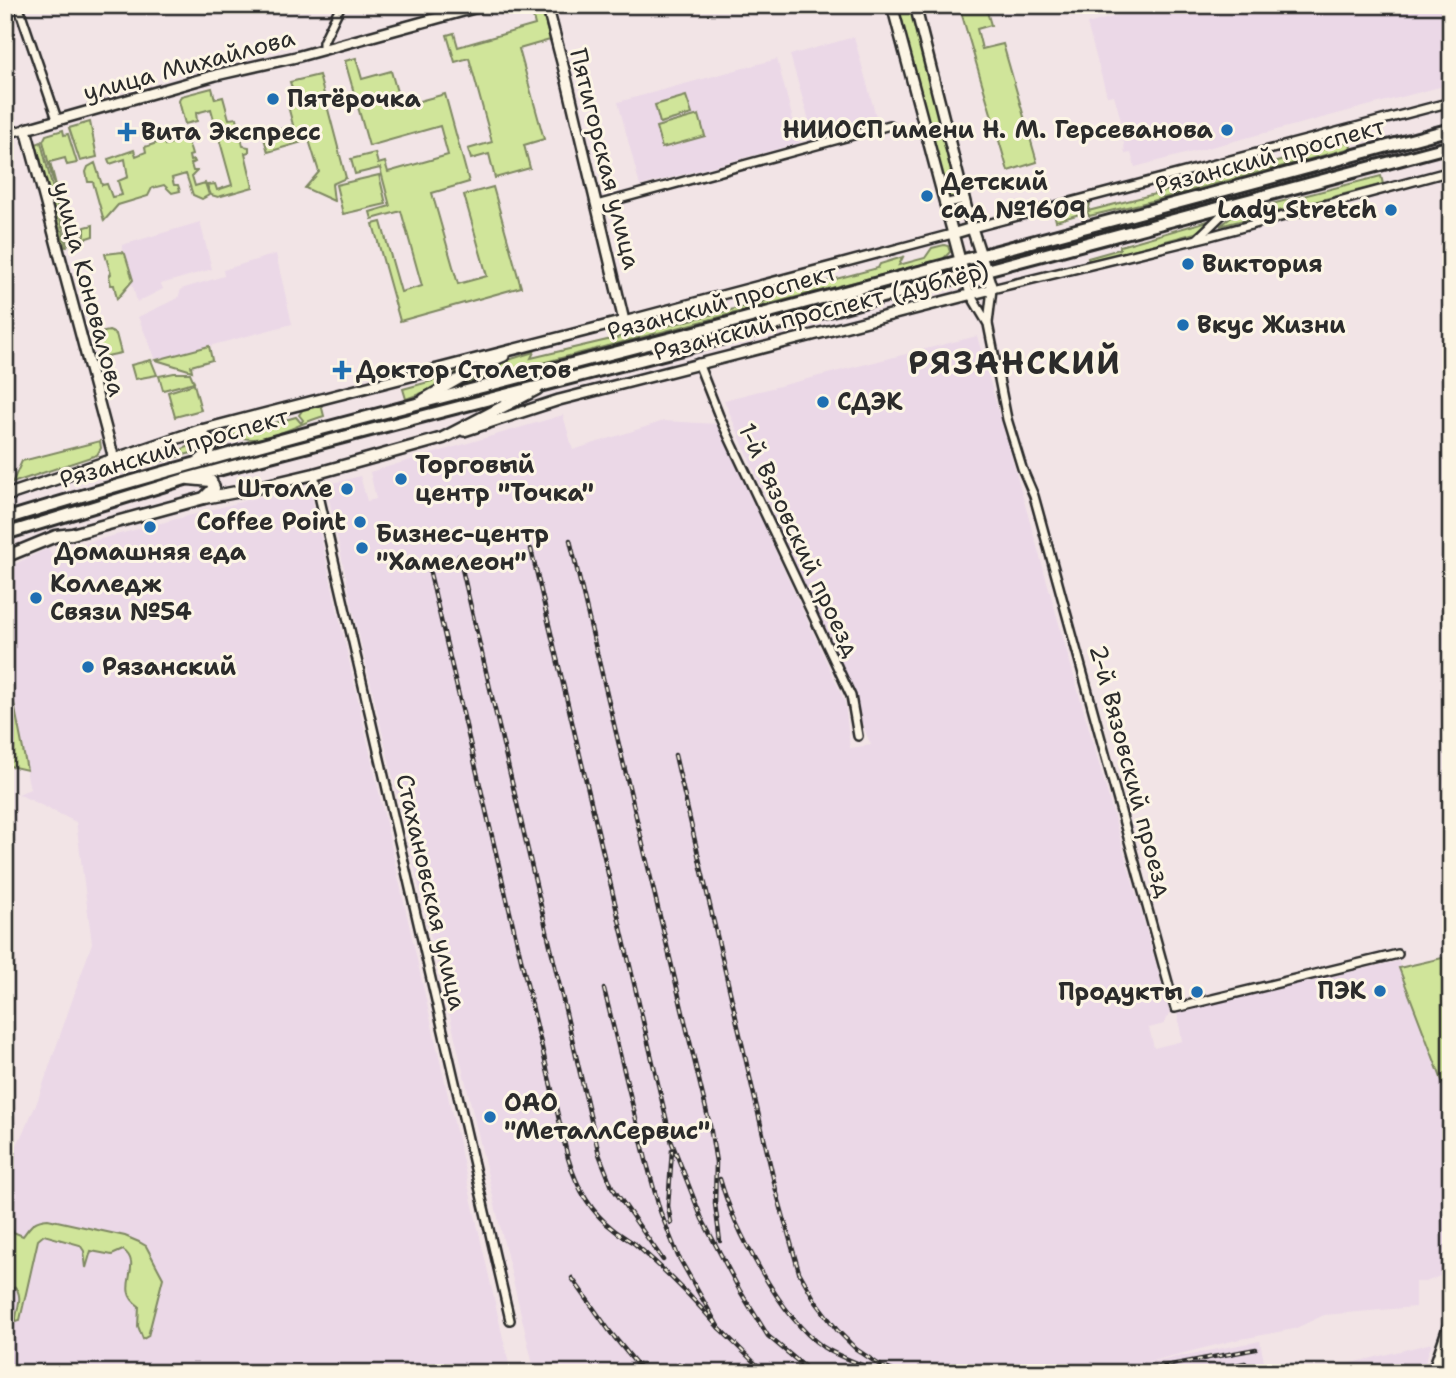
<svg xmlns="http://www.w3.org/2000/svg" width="1456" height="1378" font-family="'Shantell Sans',sans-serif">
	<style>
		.built { fill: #ebd8e7 }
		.green { fill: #d0e59a; stroke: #7e8862; stroke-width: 2 }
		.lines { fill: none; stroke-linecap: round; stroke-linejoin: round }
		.minor-casing { stroke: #2b2b2b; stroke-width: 12 }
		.tertiary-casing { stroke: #2b2b2b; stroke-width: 14 }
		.secondary-casing { stroke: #2b2b2b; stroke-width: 15 }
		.primary-casing { stroke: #2b2b2b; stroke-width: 16 }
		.minor { stroke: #fcf5e5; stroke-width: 7 }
		.tertiary { stroke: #fcf5e5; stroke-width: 9 }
		.secondary { stroke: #fcf5e5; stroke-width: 10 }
		.primary { stroke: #fcf5e5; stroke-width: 10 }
		.rail-casing { stroke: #2b2b2b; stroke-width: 4.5 }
		.rail { stroke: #fcf5e5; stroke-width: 2; stroke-dasharray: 5; stroke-linecap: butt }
		.poi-dot { fill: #1f6fb2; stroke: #fcf5e5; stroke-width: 2.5 }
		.labels { text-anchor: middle; stroke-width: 6; stroke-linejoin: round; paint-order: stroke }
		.street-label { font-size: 24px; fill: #2b2b2b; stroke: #fcf5e5 }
		.poi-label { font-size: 24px; font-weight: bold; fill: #2b2b2b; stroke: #fcf5e5; text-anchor: start }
		.district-label { font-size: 32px; font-weight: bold; letter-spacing: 2px; fill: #2b2b2b; stroke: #fcf5e5 }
	</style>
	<rect width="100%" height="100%" fill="#f2e4e6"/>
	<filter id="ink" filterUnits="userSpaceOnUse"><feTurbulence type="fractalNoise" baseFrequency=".0143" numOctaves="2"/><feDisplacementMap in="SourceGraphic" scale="14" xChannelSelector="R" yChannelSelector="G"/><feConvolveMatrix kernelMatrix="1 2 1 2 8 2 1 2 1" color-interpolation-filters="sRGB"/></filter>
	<g filter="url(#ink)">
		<g class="built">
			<polygon points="1157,5 1451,5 1451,84 1135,167 1131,153 1125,154 1122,124 1114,95 1107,96 1087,24"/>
			<polygon points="854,37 877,120 814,138 790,55"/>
			<polygon points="777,59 799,143 640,186 618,102"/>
			<polygon points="200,222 212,269 161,284 163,289 137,302 122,245"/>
			<polygon points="276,254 292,324 156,360 138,317 178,298 181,289 224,276 223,270"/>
			<polygon points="977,336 1170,1013 1164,1024 1149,1028 1154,1048 1182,1041 1177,1011 1398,961 1451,1104 1451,1271 1426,1282 1415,1282 1415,1307 1324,1315 1294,1329 1236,1340 1144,1363 1260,1341 1265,1367 1245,1373 535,1373 354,614 326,485 360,476 367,501 376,499 370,472 563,415 573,450 664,421 717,424 845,702 850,748 871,745 724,400"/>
			<polygon points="305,485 310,489 511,1373 5,1373 5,1170 36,1105 92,943 76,822 18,794 30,789 5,674 5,569 48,548 53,556 74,546"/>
			<polygon points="1432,1343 1421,1373 1313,1373 1388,1354"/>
		</g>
		<g class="green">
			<polygon points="898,5 910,5 960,196 947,199"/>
			<polygon points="959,5 985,5 991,25 977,29 982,49 1003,44 1037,162 1008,171"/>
			<polygon points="542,11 550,40 519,49 544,139 524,145 530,168 495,178 489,154 471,159 468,149 492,142 469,58 455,62 447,35 454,33 458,47 535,25 532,13"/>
			<polygon points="356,58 362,79 391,71 401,106 445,94 469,182 432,193 458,284 487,276 464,195 493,187 521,287 400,321 373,224 381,222 401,292 422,286 401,211 372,219 370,212 390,206 380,168 355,174 351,159 375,153 378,164 385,162 388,172 448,155 440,126 369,146 345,61"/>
			<polygon points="319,75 346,178 332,184 334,201 305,188 319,172 309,140 268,152 263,135 293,125 288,106 297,103 290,82"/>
			<polygon points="212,88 215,99 223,97 229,119 237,118 243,146 249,147 249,152 245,153 253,187 218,197 211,195 207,185 215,184 217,190 232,185 211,109 196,113 197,121 185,124 179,101 181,96"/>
			<polygon points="686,96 692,114 660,123 655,105"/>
			<polygon points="699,115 705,136 662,148 656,127"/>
			<polygon points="90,122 97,157 80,161 69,128"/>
			<polygon points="63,130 64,135 68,134 77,163 67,165 65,158 50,162 70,239 85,235 85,227 93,225 93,236 69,244 43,141 46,135"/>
			<polygon points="181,134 186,135 192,155 189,156 190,161 194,160 195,162 191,164 193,171 197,171 192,176 195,186 205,183 209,195 202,199 193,195 186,174 172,178 174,185 178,185 180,191 172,193 164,185 152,188 148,196 118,205 104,221 93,182 88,182 86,172 88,167 95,163 102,185 107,184 112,197 122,195 118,181 128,177 125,159 110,164 108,159 134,150 136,156 146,152 145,147 163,141 165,145 182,140"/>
			<polygon points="1350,141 1351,148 1148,202 1089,216 1087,212 1056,221 1054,213 1090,204 1088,211 1198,183 1200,176 1207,174 1205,182 1309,153 1309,145 1316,144 1316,151"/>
			<polygon points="41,142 67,246 65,247 36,144"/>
			<polygon points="379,175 386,204 343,214 336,185"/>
			<polygon points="1381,176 1383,184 1220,226 1237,213"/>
			<polygon points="1208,221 1209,223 1195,233 1089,262 1088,258 1120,249 1120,246"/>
			<path d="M944,245L948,246L950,252L943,259L461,384C485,367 507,360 534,352L531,358L641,332L647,324L668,319L663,327L766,301L771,296L878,268L880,264L903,257L899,265L925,258L932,248Z"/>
			<polygon points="122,252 125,254 133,280 117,299 114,285 111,285 109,276 111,274 105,254"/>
			<polygon points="109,331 116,334 121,353 102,357 95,334"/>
			<polygon points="209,346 212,360 191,366 192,371 156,360"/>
			<polygon points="151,360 157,375 135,379 131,365"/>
			<polygon points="468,366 438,387 406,399 403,389 454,375 458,368"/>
			<polygon points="174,373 190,373 194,382 163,390 159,376"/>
			<polygon points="194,384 201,410 175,417 168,392"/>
			<path d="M321,404L324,416C294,424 258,452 228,432L243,426L242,432L296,417L301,423L303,420L299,415L303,409Z"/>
			<polygon points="100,441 101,448 97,455 12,483 22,461"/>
			<polygon points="198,443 203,444 204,448 199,451 131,469"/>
			<polygon points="5,658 27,770 5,765"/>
			<polygon points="1451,956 1451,1104 1399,968"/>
			<path d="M5,1211L13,1232L23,1236C31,1225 34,1220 48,1219L125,1236L139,1242L146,1246L163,1278L148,1336L143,1339L138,1326L139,1306C113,1289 145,1265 123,1250L112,1255L91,1251L86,1268L84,1251L80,1245L44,1235L38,1240L20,1320L16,1321C16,1309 24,1297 15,1287L5,1295Z"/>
		</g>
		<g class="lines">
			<g class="minor-casing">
				<g id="minor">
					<polyline points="18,5 57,119"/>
					<polyline points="323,50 323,42 341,5"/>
					<polyline points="5,134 26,129"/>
					<polyline points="944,204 965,199"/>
					<polyline points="597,205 890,125"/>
					<polyline points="972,228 1451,102"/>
					<polyline points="1198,238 1232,205"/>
					<polyline points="964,275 970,294 988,324 1007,419 1022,468 1034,496 1175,1008 1398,954"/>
					<polyline points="624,321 952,234"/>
					<polyline points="988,323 992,289 1206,237 1451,171"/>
					<polyline points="698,363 719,416 851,696 858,736"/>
					<polyline points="314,474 510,1320"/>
				</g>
			</g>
			<g class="tertiary-casing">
				<g id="tertiary">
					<polyline points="892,5 964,275"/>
					<polyline points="952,234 972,228"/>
					<polyline points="424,399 485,364 504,356"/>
					<polyline points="201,430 624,321 567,81 547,5"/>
					<polyline points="464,431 559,400 992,289 970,222 915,5"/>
					<polyline points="114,459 26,129 216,75 296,57 485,5"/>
				</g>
			</g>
			<g class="secondary-casing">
				<g id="secondary">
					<path d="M191,433C201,434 209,436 211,447L208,454L198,462"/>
					<polyline points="5,496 201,430"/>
					<polyline points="204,498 247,490 314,474 443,438 537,389"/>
					<polyline points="5,557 56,536 72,534 204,498 214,488 211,481 189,479"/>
					<polyline points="1433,1373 1451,1320"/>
				</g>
			</g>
			<g class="primary-casing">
				<g id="primary">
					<path d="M5,519C233,449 464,392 695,332C947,266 1199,197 1451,129"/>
					<polyline points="5,534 185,479 255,460 986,270 1451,146"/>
				</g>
			</g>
			<use href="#minor" class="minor"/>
			<use href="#tertiary" class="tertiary"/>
			<use href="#secondary" class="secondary"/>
			<use href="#primary" class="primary"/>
			<g class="rail-casing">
				<g id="rail">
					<polyline points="570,540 710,1126 716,1162 715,1204 720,1241"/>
					<polyline points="531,549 672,1143 702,1219 740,1291 768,1336 812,1373"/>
					<polyline points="459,556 599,1154 612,1187 663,1260"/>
					<path d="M428,565L568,1158C576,1185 589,1211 613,1229C620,1235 628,1239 635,1244C665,1270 693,1298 719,1328"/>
					<polyline points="675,755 776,1190 799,1272 816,1302 837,1330 856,1349 881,1366 898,1373"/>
					<polyline points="604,989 646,1160 660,1211 678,1256 719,1328 765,1373"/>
					<path d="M720,1179C734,1228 780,1317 823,1347C839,1357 860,1364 877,1371"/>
					<polyline points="671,1223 668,1206 672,1150"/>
					<polyline points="572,1278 611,1333 644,1373"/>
					<polyline points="679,1364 691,1373"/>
					<polyline points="1128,1373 1256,1349"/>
					<polyline points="1202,1373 1245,1363"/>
				</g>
			</g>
			<use href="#rail" class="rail"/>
		</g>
	</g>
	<g class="poi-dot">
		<circle cx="273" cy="99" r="7"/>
		<circle cx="1227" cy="130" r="7"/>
		<path d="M123.5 121.5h7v7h7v7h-7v7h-7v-7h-7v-7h7z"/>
		<circle cx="927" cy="196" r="7"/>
		<circle cx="1391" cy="210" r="7"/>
		<circle cx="1188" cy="264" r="7"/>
		<circle cx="1183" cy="325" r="7"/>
		<path d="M338.5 359.5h7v7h7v7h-7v7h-7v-7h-7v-7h7z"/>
		<circle cx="823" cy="402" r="7"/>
		<circle cx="401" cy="479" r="7"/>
		<circle cx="347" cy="489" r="7"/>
		<circle cx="360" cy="522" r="7"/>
		<circle cx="150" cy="527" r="7"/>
		<circle cx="362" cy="548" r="7"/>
		<circle cx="36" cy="598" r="7"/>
		<circle cx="88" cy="667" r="7"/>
		<circle cx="1380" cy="991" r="7"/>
		<circle cx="1197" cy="992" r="7"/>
		<circle cx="490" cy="1117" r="7"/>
	</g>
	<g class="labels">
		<g class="street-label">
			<text transform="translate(189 65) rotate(-15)" y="8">улица Михайлова</text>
			<text transform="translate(1270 156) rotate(-15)" y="8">Рязанский проспект</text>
			<text transform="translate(605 159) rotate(76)" y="8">Пятигорская улица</text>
			<text transform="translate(89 289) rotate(75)" y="8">улица Коновалова</text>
			<text transform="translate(722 302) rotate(-15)" y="8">Рязанский проспект</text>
			<text transform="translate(821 311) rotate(-14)" y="8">Рязанский проспект (дублёр)</text>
			<text transform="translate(174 448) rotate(-16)" y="8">Рязанский проспект</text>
			<text transform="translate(799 540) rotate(65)" y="8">1-й Вязовский проезд</text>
			<text transform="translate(1131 771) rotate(75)" y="8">2-й Вязовский проезд</text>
			<text transform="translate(431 892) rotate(77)" y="8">Стахановская улица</text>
		</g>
		<g class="poi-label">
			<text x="287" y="107">Пятёрочка</text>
			<text x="1213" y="138" text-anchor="end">НИИОСП имени Н. М. Герсеванова</text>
			<text x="141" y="140">Вита Экспресс</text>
			<text x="941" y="190">Детский<tspan x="941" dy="28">сад №1609</tspan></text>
			<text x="1377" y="218" text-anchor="end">Lady Stretch</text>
			<text x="1202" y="272">Виктория</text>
			<text x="1197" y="333">Вкус Жизни</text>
			<text x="356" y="378">Доктор Столетов</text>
			<text x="837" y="410">СДЭК</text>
			<text x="415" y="473">Торговый<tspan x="415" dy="28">центр "Точка"</tspan></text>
			<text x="333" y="497" text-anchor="end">Штолле</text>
			<text x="346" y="530" text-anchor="end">Coffee Point</text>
			<text x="376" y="542">Бизнес-центр<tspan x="376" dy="28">"Хамелеон"</tspan></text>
			<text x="150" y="560" text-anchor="middle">Домашняя еда</text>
			<text x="50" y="592">Колледж<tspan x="50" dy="28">Связи №54</tspan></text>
			<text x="102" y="675">Рязанский</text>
			<text x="1366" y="999" text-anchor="end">ПЭК</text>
			<text x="1183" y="1000" text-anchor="end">Продукты</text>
			<text x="504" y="1111">ОАО<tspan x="504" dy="28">"МеталлСервис"</tspan></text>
		</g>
		<g class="district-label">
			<text x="1015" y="374">РЯЗАНСКИЙ</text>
		</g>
	</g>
	<rect width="1456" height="1378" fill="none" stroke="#fcf5e5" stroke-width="28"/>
	<rect x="14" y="14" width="1428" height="1350" fill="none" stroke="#2b2b2b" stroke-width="2.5" filter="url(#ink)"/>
</svg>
